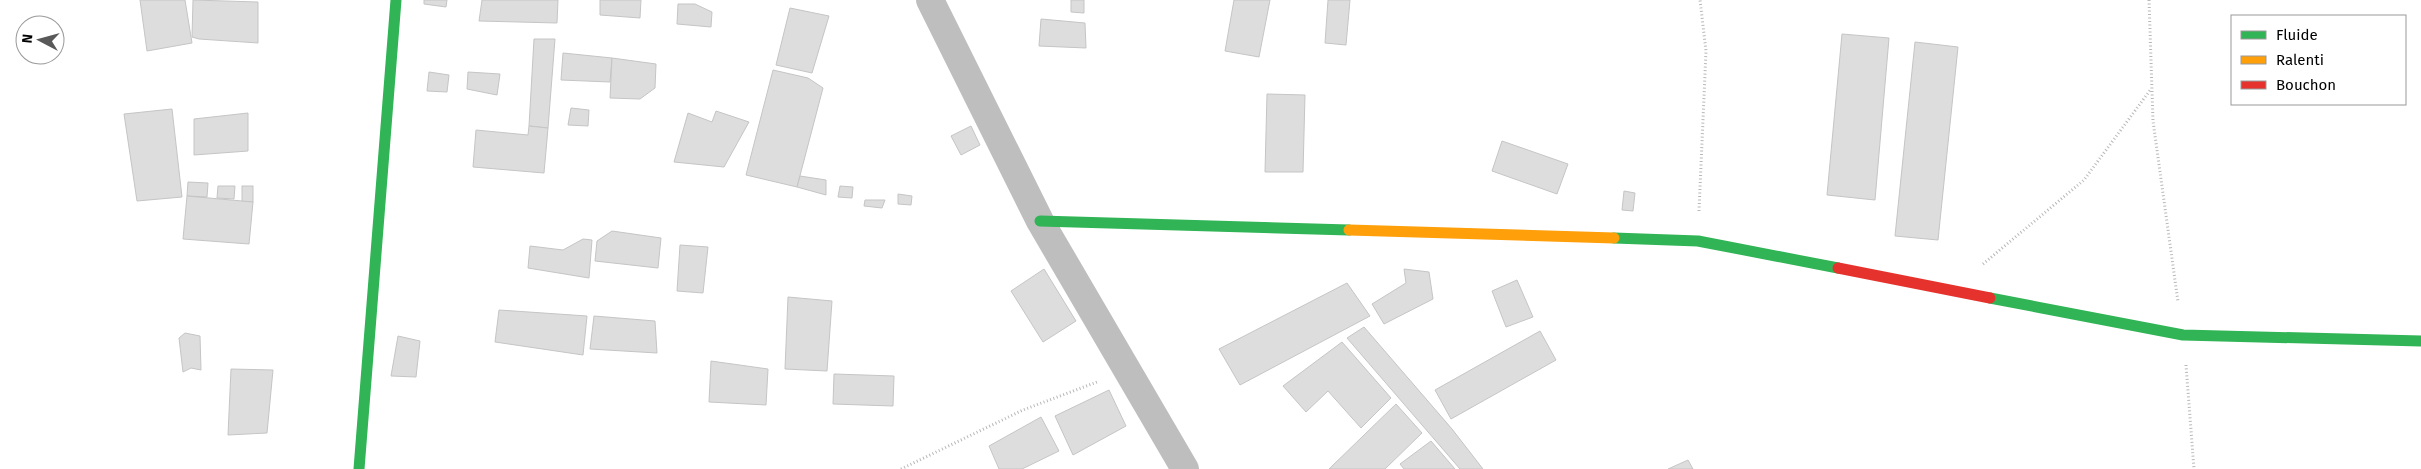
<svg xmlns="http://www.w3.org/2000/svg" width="2421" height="469" font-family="'Fira Sans',sans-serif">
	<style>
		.building { fill: #ddd; stroke: #c5c5c5 }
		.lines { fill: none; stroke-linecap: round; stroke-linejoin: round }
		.path { stroke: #b8b8b8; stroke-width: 3; stroke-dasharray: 1 2.5; stroke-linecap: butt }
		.street { stroke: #bebebe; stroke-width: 28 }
		.fast { stroke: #30b455; stroke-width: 11 }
		.slow { stroke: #ff9f0a; stroke-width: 11 }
		.jam { stroke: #e5322d; stroke-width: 11 }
	</style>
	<rect width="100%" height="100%" fill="#fff"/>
	<g class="building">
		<polygon points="140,0 185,0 192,43 147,51"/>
		<polygon points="193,0 258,2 258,43 199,39 192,37"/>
		<polygon points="424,0 447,0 446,7 424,4"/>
		<polygon points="482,0 558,0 557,23 479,21"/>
		<polygon points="600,0 641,0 640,18 600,15"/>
		<polygon points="1071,0 1084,0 1084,13 1071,12"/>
		<polygon points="1234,0 1270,0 1259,57 1225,51"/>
		<polygon points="1328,0 1350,0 1346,45 1325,43"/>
		<polygon points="678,4 695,4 712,12 711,27 677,24"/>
		<polygon points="790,8 829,16 812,73 776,65"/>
		<polygon points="1041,19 1085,23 1086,48 1039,46"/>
		<polygon points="1842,34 1889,38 1875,200 1827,195"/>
		<polygon points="534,39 555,39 548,128 529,126"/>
		<polygon points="1915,42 1958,47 1938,240 1895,236"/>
		<polygon points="563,53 612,58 610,82 561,80"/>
		<polygon points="612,58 656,64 655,88 640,99 610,98"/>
		<polygon points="773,70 808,78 823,88 797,187 746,175"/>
		<polygon points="429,72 449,75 447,92 427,91"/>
		<polygon points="468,72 500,74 497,95 467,89"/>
		<polygon points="1267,94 1305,95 1303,172 1265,172"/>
		<polygon points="571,108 589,110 588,126 568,125"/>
		<polygon points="172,109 182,197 137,201 124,114"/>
		<polygon points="716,111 749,122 724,167 674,162 688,113 712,122"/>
		<polygon points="248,113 248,151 194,155 194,119"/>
		<polygon points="529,126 548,128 544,173 473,167 476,130 528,135"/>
		<polygon points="971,126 980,145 961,155 951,136"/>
		<polygon points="1502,141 1568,164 1557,194 1492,171"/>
		<polygon points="800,176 826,180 826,195 797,187"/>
		<polygon points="188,182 208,183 207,197 187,196"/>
		<polygon points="218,186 235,186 234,199 217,198"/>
		<rect x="242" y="186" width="11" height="16"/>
		<polygon points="840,186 853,187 852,198 838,197"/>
		<polygon points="1624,191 1635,193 1633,211 1622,210"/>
		<polygon points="898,194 912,196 911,205 898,204"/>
		<polygon points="187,196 253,202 249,244 183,239"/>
		<polygon points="865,200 885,200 882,208 864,206"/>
		<polygon points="612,231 661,238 658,268 595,261 597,241"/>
		<polygon points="583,239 592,240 589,278 528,268 530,246 563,250"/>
		<polygon points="680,245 708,247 703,293 677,291"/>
		<polygon points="1044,269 1076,321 1043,342 1011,291"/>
		<polygon points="1404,269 1429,272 1433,299 1384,324 1372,304 1406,283"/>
		<polygon points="1517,280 1533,317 1506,327 1492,291"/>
		<polygon points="1347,283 1370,316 1240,385 1219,349"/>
		<polygon points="788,297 832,301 827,371 785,369"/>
		<polygon points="499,310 587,316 583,355 495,342"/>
		<polygon points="594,316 655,321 657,353 590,349"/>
		<polygon points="1364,327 1452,429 1483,469 1460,469 1347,338"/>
		<polygon points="1540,331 1556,360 1451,419 1435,390"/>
		<polygon points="185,333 200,336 201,370 191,368 183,372 179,338"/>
		<polygon points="398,336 420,341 416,377 391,376"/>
		<polygon points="1342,342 1391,398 1361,428 1328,391 1306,412 1283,386"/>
		<polygon points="711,361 768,369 766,405 709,402"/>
		<polygon points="231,369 273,370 267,433 228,435"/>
		<polygon points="834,374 894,376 893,406 833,404"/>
		<polygon points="1109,390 1126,426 1073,455 1055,416"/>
		<polygon points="1396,404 1422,433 1385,469 1329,469"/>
		<polygon points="1041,417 1059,451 1022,469 999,469 989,446"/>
		<polygon points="1431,441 1455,469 1404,469 1400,464"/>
		<polygon points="1688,460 1693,469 1668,469"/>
	</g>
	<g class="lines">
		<g class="path">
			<polyline points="2149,0 2153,121 2178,302"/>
			<polyline points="1699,211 1706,51 1700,0"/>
			<polyline points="1983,264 2084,180 2151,89"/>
			<polyline points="2186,365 2194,469"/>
			<polyline points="901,469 1023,410 1097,382"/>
		</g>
		<polyline class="street" points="930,0 1040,221 1185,469"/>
		<g class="fast">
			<polyline points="1040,221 1349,230"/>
			<polyline points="1614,238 1698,241 1838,268"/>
			<polyline points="1990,298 2183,335 2421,341"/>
			<polyline points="359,469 396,0"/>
		</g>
		<polyline class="slow" points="1349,230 1614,238"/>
		<polyline class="jam" points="1838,268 1990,298"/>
	</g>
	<rect x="2231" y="15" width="175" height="90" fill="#ffffff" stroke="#999999"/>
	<rect x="2241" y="31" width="25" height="8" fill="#30b455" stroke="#999999"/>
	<text x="2276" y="40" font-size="15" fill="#000000">Fluide</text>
	<rect x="2241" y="56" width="25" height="8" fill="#ff9f0a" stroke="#999999"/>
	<text x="2276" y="65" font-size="15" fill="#000000">Ralenti</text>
	<rect x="2241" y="81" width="25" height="8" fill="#e5322d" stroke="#999999"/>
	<text x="2276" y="90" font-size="15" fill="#000000">Bouchon</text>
	<g transform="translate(40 40) rotate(276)"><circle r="24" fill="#ffffff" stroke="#999999"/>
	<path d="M0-4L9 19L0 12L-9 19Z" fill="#595959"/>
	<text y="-8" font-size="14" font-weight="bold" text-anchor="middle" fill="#000000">N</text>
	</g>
</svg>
